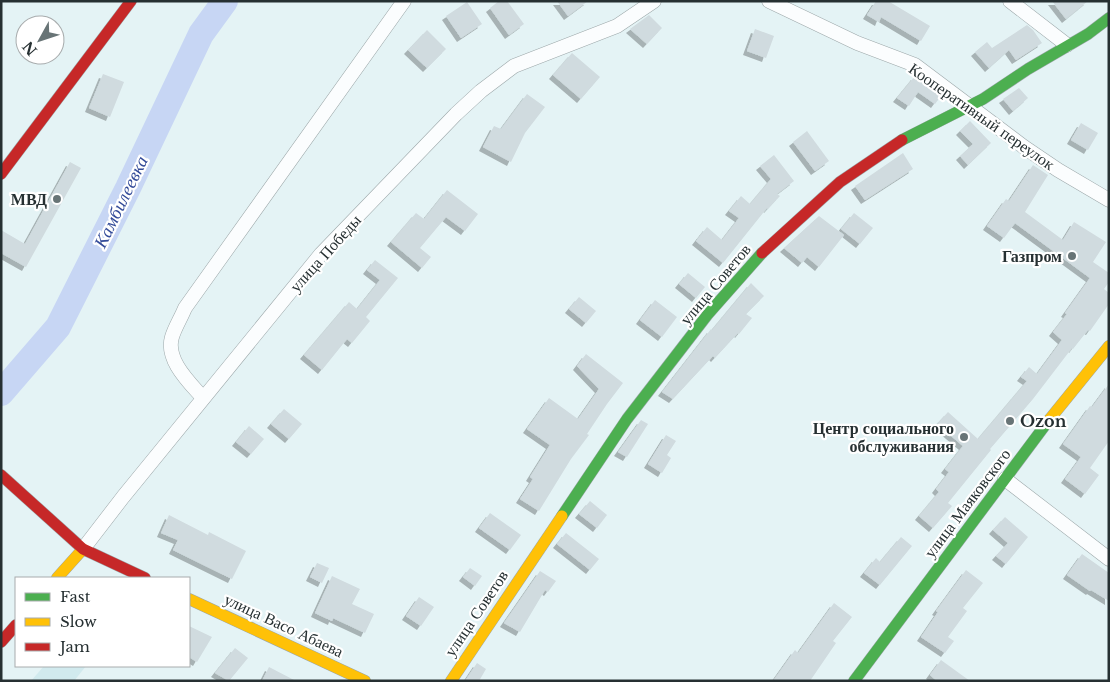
<svg xmlns="http://www.w3.org/2000/svg" width="1110" height="682" font-family="'Libre Baskerville',serif">
	<style>
		.built { fill: #d1eaee }
		.lines { fill: none; stroke-linecap: round; stroke-linejoin: round }
		.river { stroke: #c7d6f4; stroke-width: 26 }
		.building { fill: #d0dbdf; filter: url(#shadow) }
		.street-casing { stroke: #9ca7a9; stroke-width: 15 }
		.fast-casing { stroke: #9ca7a9; stroke-width: 12 }
		.slow-casing { stroke: #9ca7a9; stroke-width: 12 }
		.jam-casing { stroke: #9ca7a9; stroke-width: 12 }
		.street { stroke: #fbfdfe; stroke-width: 14 }
		.fast { stroke: #4caf50; stroke-width: 11 }
		.slow { stroke: #ffc107; stroke-width: 11 }
		.jam { stroke: #c62828; stroke-width: 11 }
		.poi-dot { fill: #687476; stroke: #fff; stroke-width: 2 }
		.labels { text-anchor: middle; stroke-width: 4.5; stroke-linejoin: round; paint-order: stroke }
		.street-label { font-size: 16px; fill: #263032; stroke: #fff }
		.poi-label { font-size: 16px; font-weight: bold; fill: #263032; stroke: #fff; text-anchor: end }
		.water-label { font-size: 18px; font-style: italic; fill: #334b99; stroke: #fff }
	</style>
	<defs>
		<filter id="shadow"><feDropShadow dx="-4" dy="4" stdDeviation="0" flood-color="#0004"/></filter>
	</defs>
	<rect width="100%" height="100%" fill="#e4f3f5"/>
	<polygon class="built" points="44,666 86,666 74,681 31,681"/>
	<g class="lines">
		<polyline class="river" points="1,393 58,327 128,188 201,34 225,1"/>
	</g>
	<g class="building">
		<polygon points="499,1 507,1 524,24 509,35 490,8"/>
		<polygon points="557,1 588,1 568,16"/>
		<polygon points="876,1 888,1 930,26 921,41 881,17 879,22 867,15"/>
		<polygon points="1052,1 1088,1 1066,19"/>
		<polygon points="467,2 482,24 461,38 446,16"/>
		<polygon points="649,15 662,28 647,44 630,29"/>
		<polygon points="1027,25 1033,30 1042,43 1016,60 1009,50 989,68 975,52 987,42 992,48"/>
		<polygon points="755,29 774,36 766,58 747,51"/>
		<polygon points="427,30 446,49 427,68 408,50"/>
		<polygon points="572,53 600,77 581,99 553,75"/>
		<polygon points="103,74 124,82 110,117 89,108"/>
		<polygon points="915,76 941,96 935,104 918,92 909,106 897,98"/>
		<polygon points="1019,88 1028,98 1013,111 1003,99"/>
		<polygon points="527,94 545,107 525,133 511,162 483,147 494,126 501,129"/>
		<polygon points="970,121 991,143 968,165 960,156 973,144 960,131"/>
		<polygon points="1081,123 1098,133 1088,150 1071,140"/>
		<polygon points="807,131 829,161 815,171 793,142"/>
		<polygon points="903,153 913,169 865,200 855,186"/>
		<polygon points="774,155 794,181 777,194 780,196 768,209 767,208 723,263 696,241 707,227 722,240 739,218 729,211 741,196 750,204 771,179 760,166"/>
		<polygon points="70,162 81,168 26,267 1,253 1,230 25,244"/>
		<polygon points="1033,165 1048,175 1025,212 1063,240 1074,222 1106,242 1093,262 1109,273 1109,282 1104,289 1109,293 1109,304 1090,331 1088,330 1073,349 1072,348 1033,399 990,449 991,450 948,503 952,506 933,528 919,516 939,492 936,489 949,472 945,469 963,446 937,424 948,412 978,439 1027,381 1021,377 1029,367 1037,374 1062,340 1053,332 1067,314 1065,313 1090,278 1015,223 1004,238 987,226 1006,199 1009,201"/>
		<polygon points="447,190 478,214 465,231 446,217 420,248 431,257 422,268 391,242 416,213 424,219"/>
		<polygon points="854,213 873,228 860,244 841,229"/>
		<polygon points="819,216 844,235 819,267 807,257 802,263 784,248"/>
		<polygon points="375,260 398,278 366,317 370,321 352,343 347,339 322,370 304,355 349,302 357,309 380,280 367,270"/>
		<polygon points="688,273 705,287 696,298 679,284"/>
		<polygon points="751,283 764,296 746,314 752,318 739,334 738,333 715,358 713,356 673,399 662,392 711,329 712,330"/>
		<polygon points="579,297 596,311 586,323 569,309"/>
		<polygon points="655,300 677,317 662,337 640,320"/>
		<polygon points="586,354 623,383 607,404 587,434 589,435 571,459 539,511 520,499 533,479 530,477 550,445 527,429 549,398 578,419 599,389 577,366"/>
		<polygon points="1109,384 1109,441 1090,468 1099,475 1085,494 1065,479 1081,457 1063,444 1090,406 1092,407"/>
		<polygon points="284,409 302,424 289,439 271,424"/>
		<polygon points="641,420 648,424 627,457 618,452"/>
		<polygon points="249,426 264,439 251,454 236,442"/>
		<polygon points="666,435 676,441 667,455 671,458 662,473 648,464"/>
		<polygon points="590,501 607,515 597,528 579,514"/>
		<polygon points="490,513 521,535 510,550 479,528"/>
		<polygon points="169,515 208,535 209,532 246,551 232,579 173,550 178,540 161,533"/>
		<polygon points="1005,517 1028,537 1006,564 996,556 1008,543 993,530"/>
		<polygon points="566,533 599,559 590,570 557,544"/>
		<polygon points="901,537 912,546 880,585 864,573 876,558 880,562"/>
		<polygon points="1082,554 1109,573 1109,601 1091,590 1090,591 1067,575"/>
		<polygon points="317,563 329,568 322,583 310,577"/>
		<polygon points="470,568 482,576 475,586 463,577"/>
		<polygon points="966,570 983,583 963,608 967,611 948,637 954,641 945,653 921,637 938,612 936,611"/>
		<polygon points="540,571 556,581 548,592 545,590 520,632 504,623"/>
		<polygon points="332,576 360,589 352,604 374,614 365,633 333,618 332,621 315,613"/>
		<polygon points="419,597 434,607 421,626 406,616"/>
		<polygon points="834,603 852,617 833,641 836,643 810,681 773,681 795,650 798,653"/>
		<polygon points="189,626 212,637 197,662 189,657"/>
		<polygon points="235,648 248,658 229,681 215,673"/>
		<polygon points="941,660 970,681 937,681 930,675"/>
		<polygon points="477,663 486,669 479,681 465,681"/>
		<polygon points="269,667 296,681 262,681"/>
	</g>
	<g class="lines">
		<g class="street-casing">
			<g id="street">
				<polyline points="769,1 857,43 915,65 1024,147 1058,170 1109,200"/>
				<polyline points="1010,1 1067,45"/>
				<path d="M203,398C190,383 165,360 172,337C175,327 181,318 185,308L404,1"/>
				<polyline points="1005,479 1109,559"/>
				<polyline points="83,549 123,497 321,254 456,114 481,91 514,66 617,26 654,1"/>
			</g>
		</g>
		<g class="fast-casing">
			<g id="fast">
				<polyline points="902,140 983,99 1028,69 1088,34 1109,18"/>
				<polyline points="562,516 627,419 708,314 762,253"/>
				<polyline points="854,681 1049,420"/>
			</g>
		</g>
		<g class="slow-casing">
			<g id="slow">
				<polyline points="1049,420 1109,346"/>
				<polyline points="57,578 83,549"/>
				<polyline points="189,599 365,681"/>
				<polyline points="451,681 562,516"/>
			</g>
		</g>
		<g class="jam-casing">
			<g id="jam">
				<polyline points="1,174 131,1"/>
				<polyline points="762,253 840,182 902,140"/>
				<polyline points="1,475 83,549 145,578"/>
				<polyline points="1,642 16,625"/>
			</g>
		</g>
		<use href="#street" class="street"/>
		<use href="#fast" class="fast"/>
		<use href="#slow" class="slow"/>
		<use href="#jam" class="jam"/>
	</g>
	<g class="poi-dot">
		<circle cx="57" cy="199" r="5"/>
		<circle cx="1072" cy="256" r="5"/>
		<circle cx="1010" cy="421" r="5"/>
		<circle cx="964" cy="437" r="5"/>
	</g>
	<g class="labels">
		<g class="street-label">
			<text transform="translate(982 116) rotate(35)" y="6">Кооперативный переулок</text>
			<text transform="translate(325 253) rotate(-48)" y="6">улица Победы</text>
			<text transform="translate(715 284) rotate(-50)" y="6">улица Советов</text>
			<text transform="translate(967 503) rotate(-53)" y="6">улица Маяковского</text>
			<text transform="translate(476 613) rotate(-56)" y="6">улица Советов</text>
			<text transform="translate(284 625) rotate(25)" y="6">улица Васо Абаева</text>
		</g>
		<g class="poi-label">
			<text x="47" y="205">МВД</text>
			<text x="1062" y="262">Газпром</text>
			<text x="1020" y="427" text-anchor="start">Ozon</text>
			<text x="954" y="434">Центр социального<tspan x="954" dy="18">обслуживания</tspan></text>
		</g>
		<g class="water-label">
			<text transform="translate(121 202) rotate(-64)" y="6">Камбилеевка</text>
		</g>
	</g>
	<rect width="1110" height="682" fill="none" stroke="#263032" stroke-width="5"/>
	<rect x="15" y="577" width="175" height="90" fill="#ffffff" stroke="#a8acad"/>
	<rect x="25" y="593" width="25" height="8" fill="#4caf50" stroke="#a8acad"/>
	<text x="60" y="602" font-size="15" fill="#263032">Fast</text>
	<rect x="25" y="618" width="25" height="8" fill="#ffc107" stroke="#a8acad"/>
	<text x="60" y="627" font-size="15" fill="#263032">Slow</text>
	<rect x="25" y="643" width="25" height="8" fill="#c62828" stroke="#a8acad"/>
	<text x="60" y="652" font-size="15" fill="#263032">Jam</text>
	<g transform="translate(40 40) rotate(230)"><circle r="24" fill="#ffffff" stroke="#a8acad"/>
	<path d="M0-4L9 19L0 12L-9 19Z" fill="#687476"/>
	<text y="-8" font-size="14" font-weight="bold" text-anchor="middle" fill="#263032">N</text>
	</g>
</svg>
